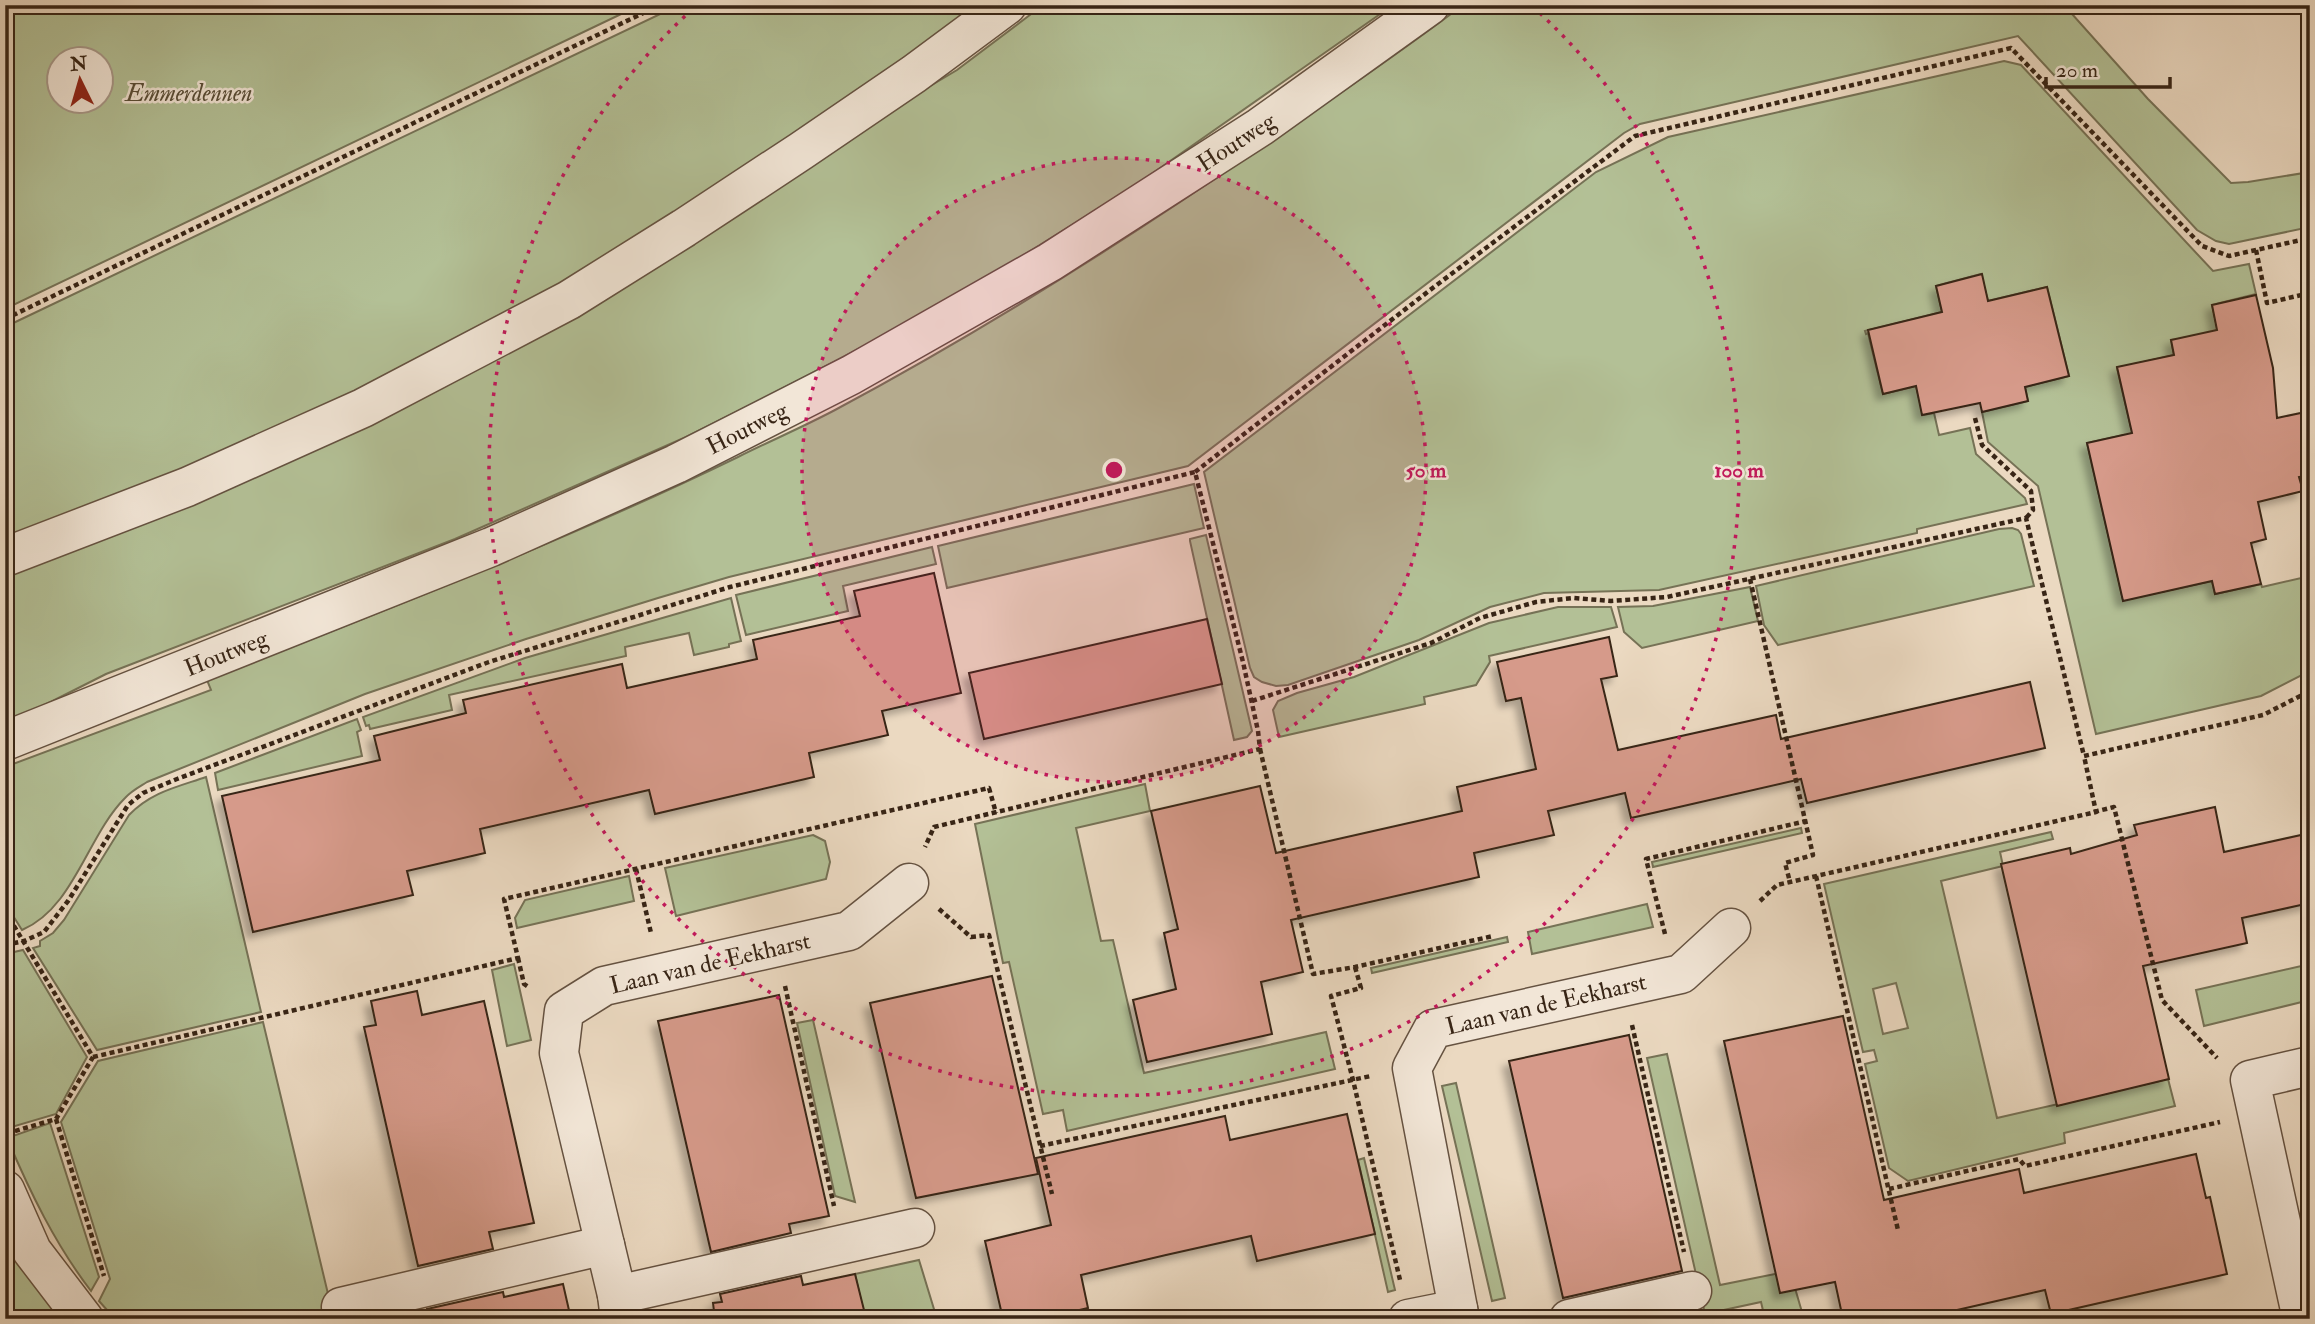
<svg xmlns="http://www.w3.org/2000/svg" width="2315" height="1324" font-family="'IM FELL Double Pica',serif">
	<style>
		.green { fill: #b3c096; stroke: #767256; stroke-width: 2; fill-rule: evenodd }
		.building { fill: #d69a8a; stroke: #382516; stroke-width: 2; filter: url(#shadow) }
		.lines { fill: none; stroke-linecap: round; stroke-linejoin: round }
		.minor-casing { stroke: #655241; stroke-width: 41 }
		.path { stroke: #382516; stroke-width: 4.5; stroke-dasharray: 5 3.5; stroke-linecap: butt }
		.minor { stroke: #f2e6d7; stroke-width: 38 }
		.ring { fill: none; stroke: #c2185b; stroke-width: 3.5; stroke-dasharray: 3.5 7 }
		.labels { text-anchor: middle; stroke-width: 5; stroke-linejoin: round; paint-order: stroke }
		.park-label { font-size: 24px; font-style: italic; fill: #574c36; stroke: #f2e6d7 }
		.street-label { font-size: 24px; fill: #382516; stroke: #f2e6d7 }
		.centre { fill: #c2185b; stroke: #f2e6d7; stroke-width: 3.5 }
		.ring-label { font-size: 21px; text-anchor: middle; font-weight: bold; fill: #c2185b; stroke: #f2e6d7; stroke-width: 5; stroke-linejoin: round; paint-order: stroke }
	</style>
	<defs>
		<filter id="shadow"><feDropShadow dx="-6" dy="6" stdDeviation="3.5" flood-color="#0004"/></filter>
	</defs>
	<rect width="100%" height="100%" fill="#ebd9c1"/>
	<filter id="stains"><feTurbulence type="fractalNoise" baseFrequency=".00286" numOctaves="4"/><feColorMatrix values="0 0 0 0 .2 0 0 0 0 .09 0 0 0 0 .02 0 0 0 .5 -.17"/></filter>
	<radialGradient id="worn" r=".72"><stop offset=".6" stop-color="#630" stop-opacity="0"/><stop offset="1" stop-color="#630" stop-opacity=".3"/></radialGradient>
	<g class="green">
		<path d="M5,5H640L5,309ZM60,60H102V102H60Z"/>
		<polygon points="679,5 980,5 705,200 355,401 5,546 5,327"/>
		<polygon points="1043,5 1393,5 1143,180 1091,213 1019,258 897,329 772,394 686,437 455,539 106,674 5,725 5,570 794,167 957,70"/>
		<path d="M1463,5H2064L2148,99L2231,183L2248,182L2310,172V227L2229,244L2216,241L2197,230L2018,36L1640,124L1624,133L1188,466L729,577L658,598L526,639L365,694L147,782C139,787 131,791 125,798C87,836 74,908 22,930L5,903V767L211,690L207,680C386,610 565,541 738,457C770,441 803,427 835,410C983,331 1125,241 1263,146C1331,100 1398,54 1463,5Z"/>
		<polygon points="2004,61 2021,65 2213,271 2249,264 2256,294 2212,305 2219,335 2171,340 2174,355 2117,368 2131,428 2174,418 2129,453 2124,435 2087,443 2123,600 2212,581 2215,594 2261,584 2262,587 2310,576 2310,671 2261,696 2096,734 2038,486 1988,442 1982,412 2028,401 2025,387 2069,376 2047,287 1988,301 1981,274 1936,286 1942,312 1865,331 1866,334 1868,333 1883,394 1916,386 1923,415 1934,413 1939,435 1970,428 1976,454 2025,498 2027,504 1917,529 1917,533 1659,590 1544,593 1490,607 1419,640 1288,685 1276,686 1262,682 1254,677 1250,668 1204,472 1596,172 1668,137"/>
		<polygon points="1194,484 1204,528 947,588 938,546"/>
		<polygon points="2012,528 2018,530 2021,534 2034,586 1778,645 1764,625 1756,586 1999,529"/>
		<polygon points="1206,535 1252,731 1247,737 1234,740 1190,541 1190,539"/>
		<polygon points="932,547 936,564 843,586 848,611 746,635 736,595"/>
		<polygon points="1750,587 1758,621 1642,648 1624,632 1618,607 1653,606"/>
		<polygon points="731,598 741,641 729,644 729,647 694,655 689,633 625,647 626,656 449,695 452,710 370,729 369,725 366,726 363,717 525,658"/>
		<polygon points="1558,607 1611,607 1617,627 1489,656 1490,662 1476,685 1424,697 1425,704 1279,737 1273,710 1278,701 1297,693 1354,677 1489,623"/>
		<polygon points="357,719 361,730 357,732 362,756 218,790 215,773"/>
		<path d="M206,777L261,1012L97,1050L33,948L40,946V941L53,933L64,920L129,815C151,792 177,787 206,777Z"/>
		<polygon points="1145,784 1150,811 1076,828 1101,941 1113,940 1144,1073 1326,1032 1335,1069 1067,1131 1063,1110 1043,1114 1009,962 1003,963 975,824"/>
		<polygon points="1801,828 1802,833 1653,867 1652,862"/>
		<path d="M2051,832L2053,839L2000,852L2003,866L1941,881L1997,1118L2168,1079L2175,1106L2064,1133L2065,1143L1908,1181L1889,1168L1865,1064L1877,1061L1874,1050L1863,1052L1824,884ZM1896,983L1908,1028L1883,1034L1873,989Z"/>
		<polygon points="813,835 825,841 830,862 826,879 676,916 665,868"/>
		<polygon points="629,876 634,901 517,928 515,918 525,900"/>
		<polygon points="1647,904 1653,927 1532,954 1528,932"/>
		<polygon points="1507,937 1508,942 1372,973 1371,968"/>
		<polygon points="23,950 87,1057 56,1114 5,1129 5,954"/>
		<polygon points="514,964 531,1040 507,1046 492,970"/>
		<polygon points="2310,964 2310,1000 2204,1026 2196,990"/>
		<polygon points="813,1020 855,1202 835,1196 797,1023"/>
		<polygon points="263,1022 334,1319 115,1319 99,1301 110,1279 61,1122 98,1061"/>
		<polygon points="1667,1054 1720,1285 1790,1271 1804,1319 1765,1319 1761,1302 1705,1314 1647,1058"/>
		<polygon points="1456,1083 1505,1298 1492,1301 1442,1086"/>
		<path d="M50,1123L99,1277L91,1291C55,1244 30,1192 7,1138Z"/>
		<polygon points="1364,1158 1395,1290 1388,1292 1358,1160"/>
		<polygon points="5,1233 61,1319 5,1319"/>
		<polygon points="919,1260 937,1319 827,1319 863,1310 855,1274"/>
	</g>
	<g class="building">
		<polygon points="1982,274 1988,301 2047,287 2069,376 2025,387 2028,401 1982,412 1980,403 1922,415 1916,386 1883,394 1868,330 1942,312 1936,286"/>
		<polygon points="2256,295 2273,368 2277,418 2310,411 2310,475 2299,477 2303,491 2258,502 2266,539 2251,543 2261,584 2215,594 2212,581 2123,601 2087,443 2132,433 2117,367 2174,355 2171,340 2217,330 2212,305"/>
		<polygon points="934,573 961,693 882,711 888,735 809,753 814,777 655,814 649,790 480,829 485,853 407,871 413,895 253,932 222,796 380,760 374,736 466,713 463,700 622,664 627,688 757,659 753,640 860,616 854,591"/>
		<polygon points="1207,619 1222,684 984,739 969,673"/>
		<polygon points="1609,637 1617,676 1601,679 1618,750 1776,715 1781,739 2030,682 2045,748 1807,803 1801,779 1631,818 1625,793 1548,811 1554,835 1474,853 1479,877 1291,920 1303,972 1261,982 1272,1034 1147,1062 1133,1000 1176,989 1164,933 1178,929 1151,811 1260,786 1276,853 1462,811 1457,787 1536,769 1521,698 1506,701 1497,662"/>
		<polygon points="2215,807 2224,852 2310,833 2310,903 2242,918 2247,943 2143,966 2169,1079 2057,1106 2001,864 2070,848 2071,854 2137,835 2134,825"/>
		<polygon points="992,976 1038,1174 916,1198 870,1003"/>
		<polygon points="417,991 422,1015 484,1001 534,1223 489,1232 493,1249 418,1266 364,1027 376,1025 371,1001"/>
		<polygon points="779,995 829,1216 789,1224 791,1233 711,1252 658,1021"/>
		<polygon points="1843,1016 1884,1200 2019,1169 2024,1193 2196,1154 2206,1198 2210,1197 2227,1274 2051,1314 2045,1290 1935,1315 1936,1319 1843,1319 1835,1282 1780,1293 1724,1041"/>
		<polygon points="1629,1035 1682,1271 1563,1298 1509,1061"/>
		<polygon points="1347,1114 1375,1234 1257,1261 1251,1236 1166,1255 1081,1275 1088,1308 1041,1319 1003,1319 985,1241 1051,1225 1036,1158 1225,1116 1230,1140"/>
		<polygon points="855,1274 864,1310 827,1319 715,1319 713,1303 722,1302 720,1294 801,1276 803,1285"/>
		<polygon points="563,1284 571,1319 429,1319 427,1309 503,1292 504,1297"/>
	</g>
	<g class="lines">
		<g class="minor-casing">
			<g id="minor">
				<polyline points="5,557 187,487 363,408 569,300 684,228 801,151 914,74 1007,5"/>
				<polyline points="5,741 491,547 676,464 851,375 1050,262 1260,127 1430,5"/>
				<polyline points="5,1190 32,1251 84,1319"/>
				<polyline points="617,1295 915,1228"/>
				<polyline points="341,1307 605,1245"/>
				<polyline points="620,1319 617,1295 559,1053 564,1011 604,986 849,931 909,883"/>
				<polyline points="1408,1319 1458,1309"/>
				<polyline points="1460,1319 1412,1068 1433,1029 1681,974 1731,928"/>
				<polyline points="1569,1319 1692,1291"/>
				<polyline points="2302,1319 2250,1080 2310,1066"/>
			</g>
		</g>
		<g class="path">
			<polyline points="2256,250 2267,303 2310,293"/>
			<polyline points="5,319 660,5"/>
			<polyline points="1975,418 1982,445 2031,491 2033,510 2026,518"/>
			<polyline points="1195,472 1434,287 1635,136 2011,48 2202,246 2229,256 2310,238"/>
			<polyline points="1750,579 1813,855 1785,863 1790,882"/>
			<polyline points="1252,701 1431,643 1480,618 1536,602 1574,598 1611,601 1667,597 2026,518 2084,756 2263,715 2310,691"/>
			<polyline points="1260,749 1313,974 1355,967 1493,936"/>
			<polyline points="2094,812 2114,807 2162,1000 2217,1058"/>
			<polyline points="636,869 651,933"/>
			<polyline points="1816,876 1898,1230"/>
			<polyline points="1760,901 1777,885 2096,812 2084,756"/>
			<polyline points="939,909 971,937 989,935 1052,1194"/>
			<polyline points="5,911 93,1057 56,1119 5,1134"/>
			<polyline points="1665,934 1646,859 1806,821"/>
			<polyline points="5,945 24,941 44,932 68,901 128,805 143,793 177,779 489,662 730,587 1195,472 1243,662 1258,731 1260,749 934,827 925,847"/>
			<polyline points="518,958 524,984 530,988"/>
			<polyline points="1355,967 1361,988 1331,996 1353,1080 1400,1280"/>
			<polyline points="785,986 834,1206"/>
			<polyline points="1632,1025 1684,1252"/>
			<polyline points="93,1057 518,958 504,899 989,788 996,813"/>
			<polyline points="56,1119 104,1276"/>
			<polyline points="1040,1146 1371,1076"/>
			<polyline points="1889,1189 2019,1159 2025,1166 2220,1122"/>
		</g>
		<use href="#minor" class="minor"/>
	</g>
	<circle cx="1114" cy="470" r="312" fill="#c2185b" fill-opacity=".12"/>
	<g class="ring">
		<circle cx="1114" cy="470" r="312"/>
		<path d="M1532 6A625 625 0 1 1 696 6"/>
	</g>
	<g class="labels">
		<g class="park-label">
			<text x="189" y="101">Emmerdennen</text>
		</g>
		<g class="street-label">
			<text transform="translate(1236 142) rotate(-33)" y="8">Houtweg</text>
			<text transform="translate(747 428) rotate(-27)" y="8">Houtweg</text>
			<text transform="translate(226 653) rotate(-22)" y="8">Houtweg</text>
			<text transform="translate(710 963) rotate(-13)" y="8">Laan van de Eekharst</text>
			<text transform="translate(1546 1004) rotate(-13)" y="8">Laan van de Eekharst</text>
		</g>
	</g>
	<circle cx="1114" cy="470" r="10" class="centre"/>
	<g class="ring-label">
		<text x="1426" y="477">50 m</text>
		<text x="1739" y="477">100 m</text>
	</g>
	<rect width="2315" height="1324" fill="none" stroke="#ebd9c1" stroke-width="28"/>
	<rect x="7" y="7" width="2301" height="1310" fill="none" stroke="#382516" stroke-width="3.5"/>
	<rect x="14" y="14" width="2287" height="1296" fill="none" stroke="#382516" stroke-width="2"/>
	<g transform="translate(80 80) rotate(355)"><circle r="33" fill="#f2e6d7" stroke="#a8998a" stroke-width="2"/>
	<path d="M0-5L12 26L0 18L-12 26Z" fill="#8f2418"/>
	<text y="-10" font-size="19" font-weight="bold" text-anchor="middle" fill="#382516">N</text>
	</g>
	<path d="M2046 77v10h124v-10" fill="none" stroke="#382516" stroke-width="3.5"/>
	<text x="2056" y="77" font-size="21" fill="#382516" stroke="#f2e6d7" stroke-width="5" paint-order="stroke">20 m</text>
	<rect width="100%" height="100%" filter="url(#stains)"/>
	<rect width="100%" height="100%" fill="url(#worn)"/>
</svg>
